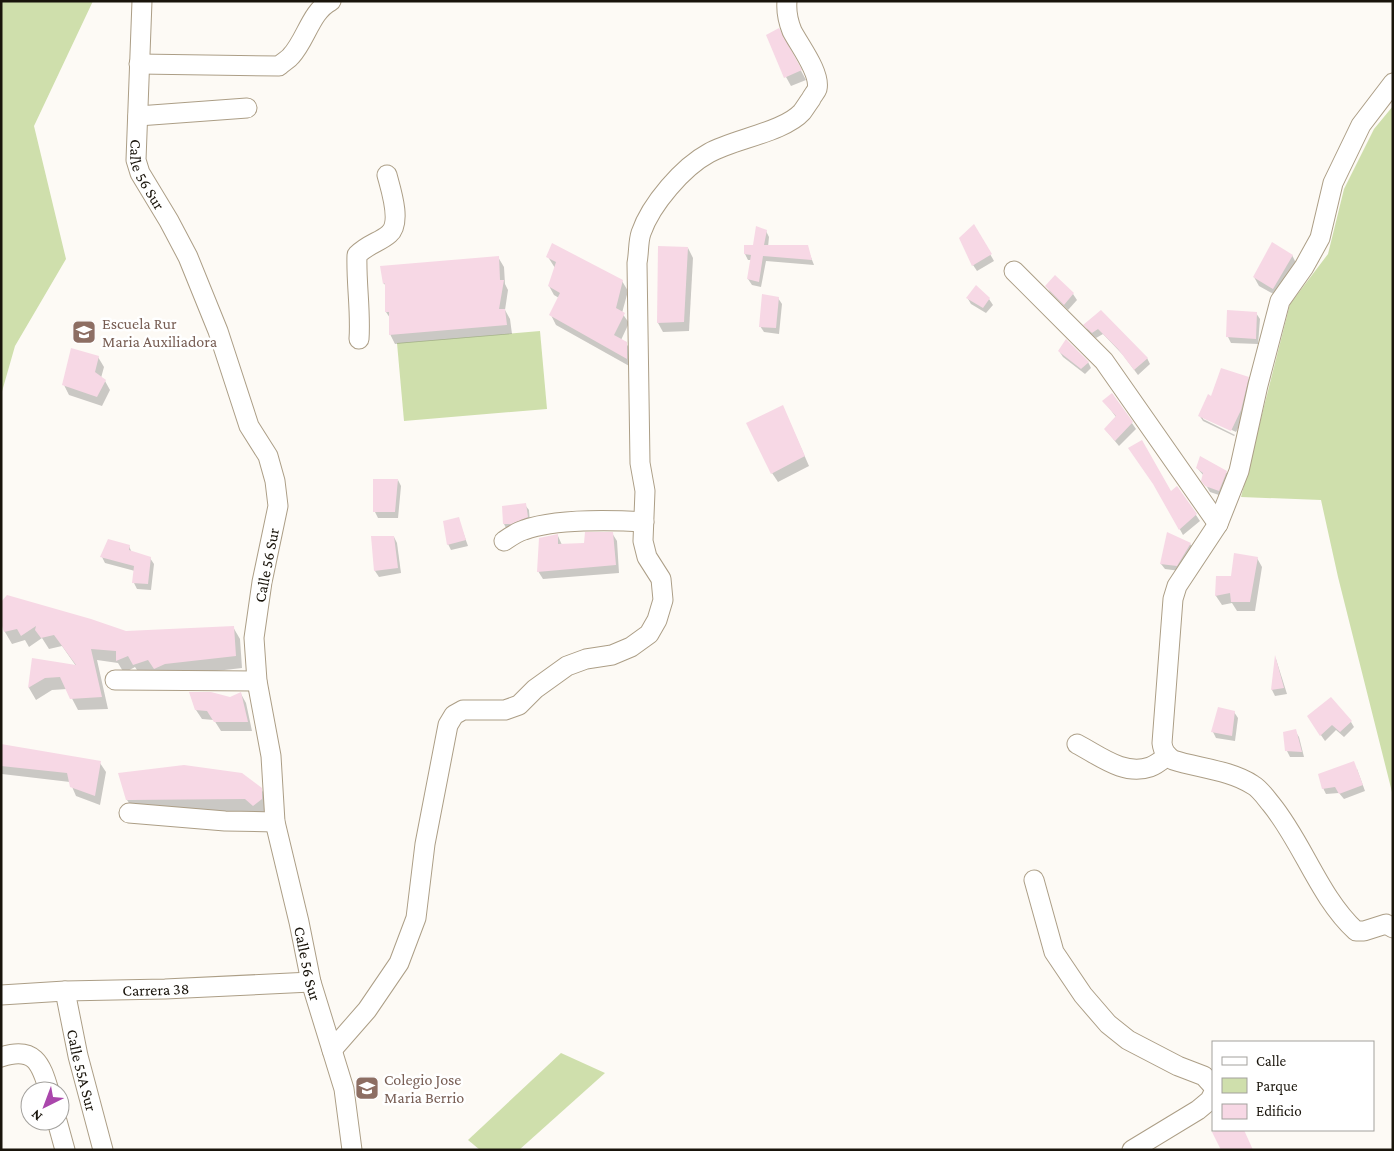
<svg xmlns="http://www.w3.org/2000/svg" width="1394" height="1151" font-family="'Crimson Pro',serif">
	<style>
		.green { fill: #cfdfac }
		.shadow { fill: #0003 }
		.building { fill: #f7d8e5 }
		.lines { fill: none; stroke-linecap: round; stroke-linejoin: round }
		.minor-casing { stroke: #ac9e86; stroke-width: 21 }
		.minor { stroke: #fff; stroke-width: 19 }
		.labels { text-anchor: middle; stroke-width: 5; stroke-linejoin: round; paint-order: stroke }
		.street-label { font-size: 16px; fill: #19140b; stroke: #fff }
		.education-label { font-size: 16px; fill: #785e54; stroke: #fff; text-anchor: start }
	</style>
	<rect width="100%" height="100%" fill="#fdfaf5"/>
	<g class="green">
		<polygon points="1,1 93,1 34,126 66,259 15,346 1,395"/>
		<polygon points="1393,106 1393,796 1338,577 1321,500 1241,497 1290,304 1328,254 1344,189 1374,129"/>
		<polygon points="540,331 547,409 404,421 397,343"/>
		<polygon points="561,1053 605,1073 519,1150 480,1150 468,1140"/>
	</g>
	<g class="shadow">
		<polygon points="784,39 806,80 791,86 786,77"/>
		<polygon points="974,226 994,261 977,271 973,265"/>
		<polygon points="766,231 769,237 768,247 807,247 814,265 766,261 761,287 752,285 748,279 751,260 748,260 745,254 754,247"/>
		<polygon points="688,248 693,258 689,331 663,332 658,323"/>
		<polygon points="1292,255 1297,265 1279,297 1259,286 1254,277"/>
		<polygon points="498,257 504,267 505,284 508,290 505,310 510,319 512,334 395,344 390,334 390,318 386,312 386,287 384,283"/>
		<polygon points="548,257 622,281 628,291 622,313 629,323 621,340 626,343 632,353 631,367 556,325 551,315 559,298 554,295 549,286 555,268"/>
		<polygon points="1055,277 1073,294 1077,300 1068,310 1050,292 1047,286"/>
		<polygon points="976,287 989,299 993,305 986,313 971,304 968,299"/>
		<polygon points="778,298 782,304 779,334 764,332 760,326"/>
		<polygon points="1101,312 1147,358 1150,364 1138,375 1123,355 1103,334 1096,338 1088,331 1085,325"/>
		<polygon points="1256,313 1260,319 1258,344 1231,343 1228,337"/>
		<polygon points="1059,351 1088,362 1091,368 1085,374 1063,357"/>
		<polygon points="98,357 104,367 101,378 105,381 110,390 102,406 69,395 64,385"/>
		<polygon points="1248,378 1251,384 1244,417 1236,432 1203,416 1203,419 1235,435 1234,436 1203,421 1199,415 1212,398"/>
		<polygon points="1112,394 1136,429 1119,446 1105,429 1116,417 1104,401"/>
		<polygon points="783,407 809,466 778,482 772,473"/>
		<polygon points="1197,468 1226,472 1230,478 1222,496 1210,492 1203,480 1204,476"/>
		<polygon points="398,480 401,486 398,518 378,518 375,512"/>
		<polygon points="1177,487 1200,521 1183,535 1158,489 1171,493"/>
		<polygon points="525,505 529,510 530,523 507,530 504,524"/>
		<polygon points="458,518 468,546 451,550 448,544"/>
		<polygon points="612,533 617,541 619,573 543,579 538,571 558,536 562,545 585,544"/>
		<polygon points="372,537 394,537 397,543 401,573 379,577 375,571"/>
		<polygon points="1190,544 1194,549 1180,571 1165,569 1161,564"/>
		<polygon points="129,546 132,553 150,558 154,564 151,590 137,589 134,583 135,571 105,563 102,557"/>
		<polygon points="1257,558 1262,567 1255,611 1237,611 1232,603 1222,605 1216,596 1218,577 1232,577"/>
		<polygon points="1,618 126,632 233,627 240,639 242,668 173,676 141,676 135,667 124,673 118,663 97,660 108,709 78,710 67,689 52,690 36,700 29,688 33,660 76,666 62,646 49,649 42,638 29,647 25,640 12,644 5,632"/>
		<polygon points="1276,659 1287,694 1275,696 1272,690"/>
		<polygon points="241,694 246,703 252,731 221,731 214,720 202,719 196,710"/>
		<polygon points="1234,712 1238,718 1235,741 1216,738 1213,732"/>
		<polygon points="1312,722 1351,722 1354,727 1344,737 1336,730 1325,741"/>
		<polygon points="1295,731 1299,737 1304,757 1290,757 1287,751"/>
		<polygon points="1,746 100,763 106,772 100,805 76,796 70,782 2,774"/>
		<polygon points="1357,769 1365,791 1344,799 1339,793 1326,794 1323,788"/>
		<polygon points="261,788 268,802 269,812 261,818 253,811 135,812 127,800"/>
	</g>
	<g class="building">
		<polygon points="779,28 802,70 784,78 766,35"/>
		<polygon points="974,224 992,254 972,266 959,238"/>
		<polygon points="756,226 767,230 764,245 808,245 812,260 763,256 759,282 747,279 751,255 744,254 744,245 753,245"/>
		<polygon points="1272,242 1293,255 1273,289 1253,277"/>
		<polygon points="552,243 623,280 616,308 625,313 614,335 627,342 627,359 549,315 560,293 548,286 556,262 546,257"/>
		<polygon points="658,246 688,247 684,322 657,323"/>
		<polygon points="499,256 500,280 504,280 499,309 505,309 507,325 389,335 389,312 385,312 385,283 383,284 380,266"/>
		<polygon points="1055,275 1074,293 1064,305 1045,286"/>
		<polygon points="976,285 990,298 983,308 966,298"/>
		<polygon points="762,294 779,297 776,328 759,327"/>
		<polygon points="1101,310 1148,358 1134,370 1118,349 1098,329 1092,333 1083,325"/>
		<polygon points="1227,310 1257,312 1256,339 1226,337"/>
		<polygon points="1066,339 1089,362 1081,369 1058,351"/>
		<polygon points="71,348 99,356 95,372 106,380 97,397 62,385"/>
		<polygon points="1221,368 1249,377 1241,410 1231,431 1198,416 1208,394 1211,396"/>
		<polygon points="1112,393 1133,422 1115,441 1104,429 1116,416 1102,401"/>
		<polygon points="783,405 805,456 771,474 746,423"/>
		<polygon points="1142,440 1171,491 1177,486 1197,514 1179,530 1153,484 1128,448"/>
		<polygon points="1200,456 1227,471 1219,491 1205,486 1201,481 1203,473 1196,468"/>
		<polygon points="373,479 398,479 395,512 373,512"/>
		<polygon points="526,503 528,517 511,524 503,524 502,506"/>
		<polygon points="459,517 466,540 447,545 443,521"/>
		<polygon points="585,532 613,532 616,565 537,572 539,538 558,534 558,544 584,543"/>
		<polygon points="1167,532 1191,543 1177,566 1160,564"/>
		<polygon points="371,536 394,536 398,568 374,571"/>
		<polygon points="108,539 130,545 129,550 151,557 148,584 132,583 134,566 100,557"/>
		<polygon points="1234,553 1258,557 1250,602 1231,602 1230,593 1215,596 1216,576 1231,576"/>
		<polygon points="7,595 91,619 126,631 234,626 236,656 165,664 154,669 148,660 133,665 128,656 116,661 116,651 91,649 102,697 70,699 60,677 45,678 28,688 32,658 76,665 54,635 41,638 35,630 36,626 21,636 17,629 4,632 1,623 1,602"/>
		<polygon points="1275,655 1284,688 1271,690"/>
		<polygon points="189,692 211,692 230,697 241,692 248,722 214,722 207,711 195,710"/>
		<polygon points="1331,697 1352,721 1340,732 1332,725 1320,736 1307,716"/>
		<polygon points="1218,707 1235,711 1232,736 1211,732"/>
		<polygon points="1296,729 1302,752 1285,751 1283,732"/>
		<polygon points="1,744 101,761 95,796 70,787 67,773 1,766"/>
		<polygon points="1354,761 1363,785 1339,794 1335,787 1322,789 1318,774"/>
		<polygon points="184,765 242,773 262,788 262,799 253,806 245,799 126,800 118,773"/>
		<polygon points="1219,1130 1244,1130 1253,1150 1221,1150 1212,1132"/>
	</g>
	<g class="lines">
		<g class="minor-casing">
			<g id="minor">
				<path id="s1" d="M142,1L136,160L140,173L169,221L188,257L218,331L249,426L268,456L275,481L278,506L262,582L254,638L257,681L271,756L275,822L299,922L311,982L344,1089L352,1150"/>
				<path d="M139,64L279,66C283,62 288,60 291,56C306,40 311,11 331,1"/>
				<path d="M1393,83L1361,125L1333,183L1320,238L1304,267L1280,301L1258,385L1239,471L1218,524L1177,586L1173,599L1162,743C1163,751 1166,755 1173,760C1198,768 1230,770 1253,785C1260,789 1266,798 1271,804C1303,843 1319,897 1356,931H1364L1386,924L1393,928"/>
				<polyline points="138,116 247,108"/>
				<polyline points="1014,271 1104,361 1218,524"/>
				<path d="M359,339C361,311 356,283 357,255C368,244 380,242 389,234C402,223 391,190 387,175"/>
				<path d="M504,541C510,537 517,532 524,530C555,519 611,520 644,522"/>
				<polyline points="115,680 257,681"/>
				<path d="M1077,744C1100,756 1124,776 1150,767C1156,765 1162,760 1167,756"/>
				<polyline points="129,813 225,821 275,822"/>
				<polyline points="1034,880 1054,952 1083,995 1108,1024 1128,1040 1178,1066 1204,1076 1213,1086"/>
				<path id="s2" d="M65,991L78,1056L103,1150"/>
				<path id="s3" d="M1,995L65,991L165,989L311,982"/>
				<path d="M332,1050L367,1010L399,963L416,918L425,844L448,725L454,715L463,710H505L519,705L535,689L567,666L586,659L612,655L631,647L649,634L657,620L663,600L661,579L647,557L643,541L645,491L640,463L637,263C639,253 638,242 641,233C651,204 683,167 709,153C734,139 784,132 802,112C805,108 808,103 811,99C812,96 816,92 817,89C821,73 799,45 792,31C788,21 786,12 787,1"/>
				<path d="M1,1057C34,1046 41,1063 49,1091"/>
				<polyline points="57,1121 65,1150"/>
				<polyline points="1132,1150 1198,1110 1210,1100 1213,1094"/>
			</g>
		</g>
		<use href="#minor" class="minor"/>
	</g>
	<defs>
		<g id="school-square" transform="scale(1.25)"><rect x="-9" y="-9" width="18" height="18" rx="4" fill="#8d6e63" stroke="#fff"/><path d="M0-5L7-2L0 1L-7-2ZM-4 1L0 2.5L4 1V4Q0 6-4 4Z" fill="#fff"/></g>
	</defs>
	<g fill-rule="evenodd">
		<use href="#school-square" x="84" y="332"/>
		<use href="#school-square" x="367" y="1088"/>
	</g>
	<g class="labels">
		<g class="street-label">
			<text dy="6" stroke="none"><textPath href="#s1" startOffset="176">Calle 56 Sur</textPath></text>
			<text transform="translate(266 565) rotate(-79)" y="6">Calle 56 Sur</text>
			<text dy="6" stroke="none"><textPath href="#s1" startOffset="1001">Calle 56 Sur</textPath></text>
			<text dy="6" stroke="none"><textPath href="#s3" startOffset="155">Carrera 38</textPath></text>
			<text dy="6" stroke="none"><textPath href="#s2" startOffset="81">Calle 55A Sur</textPath></text>
		</g>
		<g class="education-label">
			<text x="102" y="329">Escuela Rur<tspan x="102" dy="18">Maria Auxiliadora</tspan></text>
			<text x="384" y="1085">Colegio Jose<tspan x="384" dy="18">Maria Berrio</tspan></text>
		</g>
	</g>
	<rect width="1394" height="1151" fill="none" stroke="#19140b" stroke-width="5"/>
	<rect x="1212" y="1041" width="162" height="90" fill="#ffffff" stroke="#a3a19d"/>
	<rect x="1222" y="1057" width="25" height="8" fill="#ffffff" stroke="#a3a19d"/>
	<text x="1256" y="1066" font-size="15" fill="#19140b">Calle</text>
	<rect x="1222" y="1078" width="25" height="15" fill="#cfdfac" stroke="#a3a19d"/>
	<text x="1256" y="1091" font-size="15" fill="#19140b">Parque</text>
	<rect x="1222" y="1104" width="25" height="15" fill="#f7d8e5" stroke="#a3a19d"/>
	<text x="1256" y="1116" font-size="15" fill="#19140b">Edificio</text>
	<g transform="translate(45 1106) rotate(222)"><circle r="24" fill="#ffffff" stroke="#a3a19d"/>
	<path d="M0-4L9 19L0 12L-9 19Z" fill="#aa47ac"/>
	<text y="-8" font-size="14" font-weight="bold" text-anchor="middle" fill="#19140b">N</text>
	</g>
</svg>
